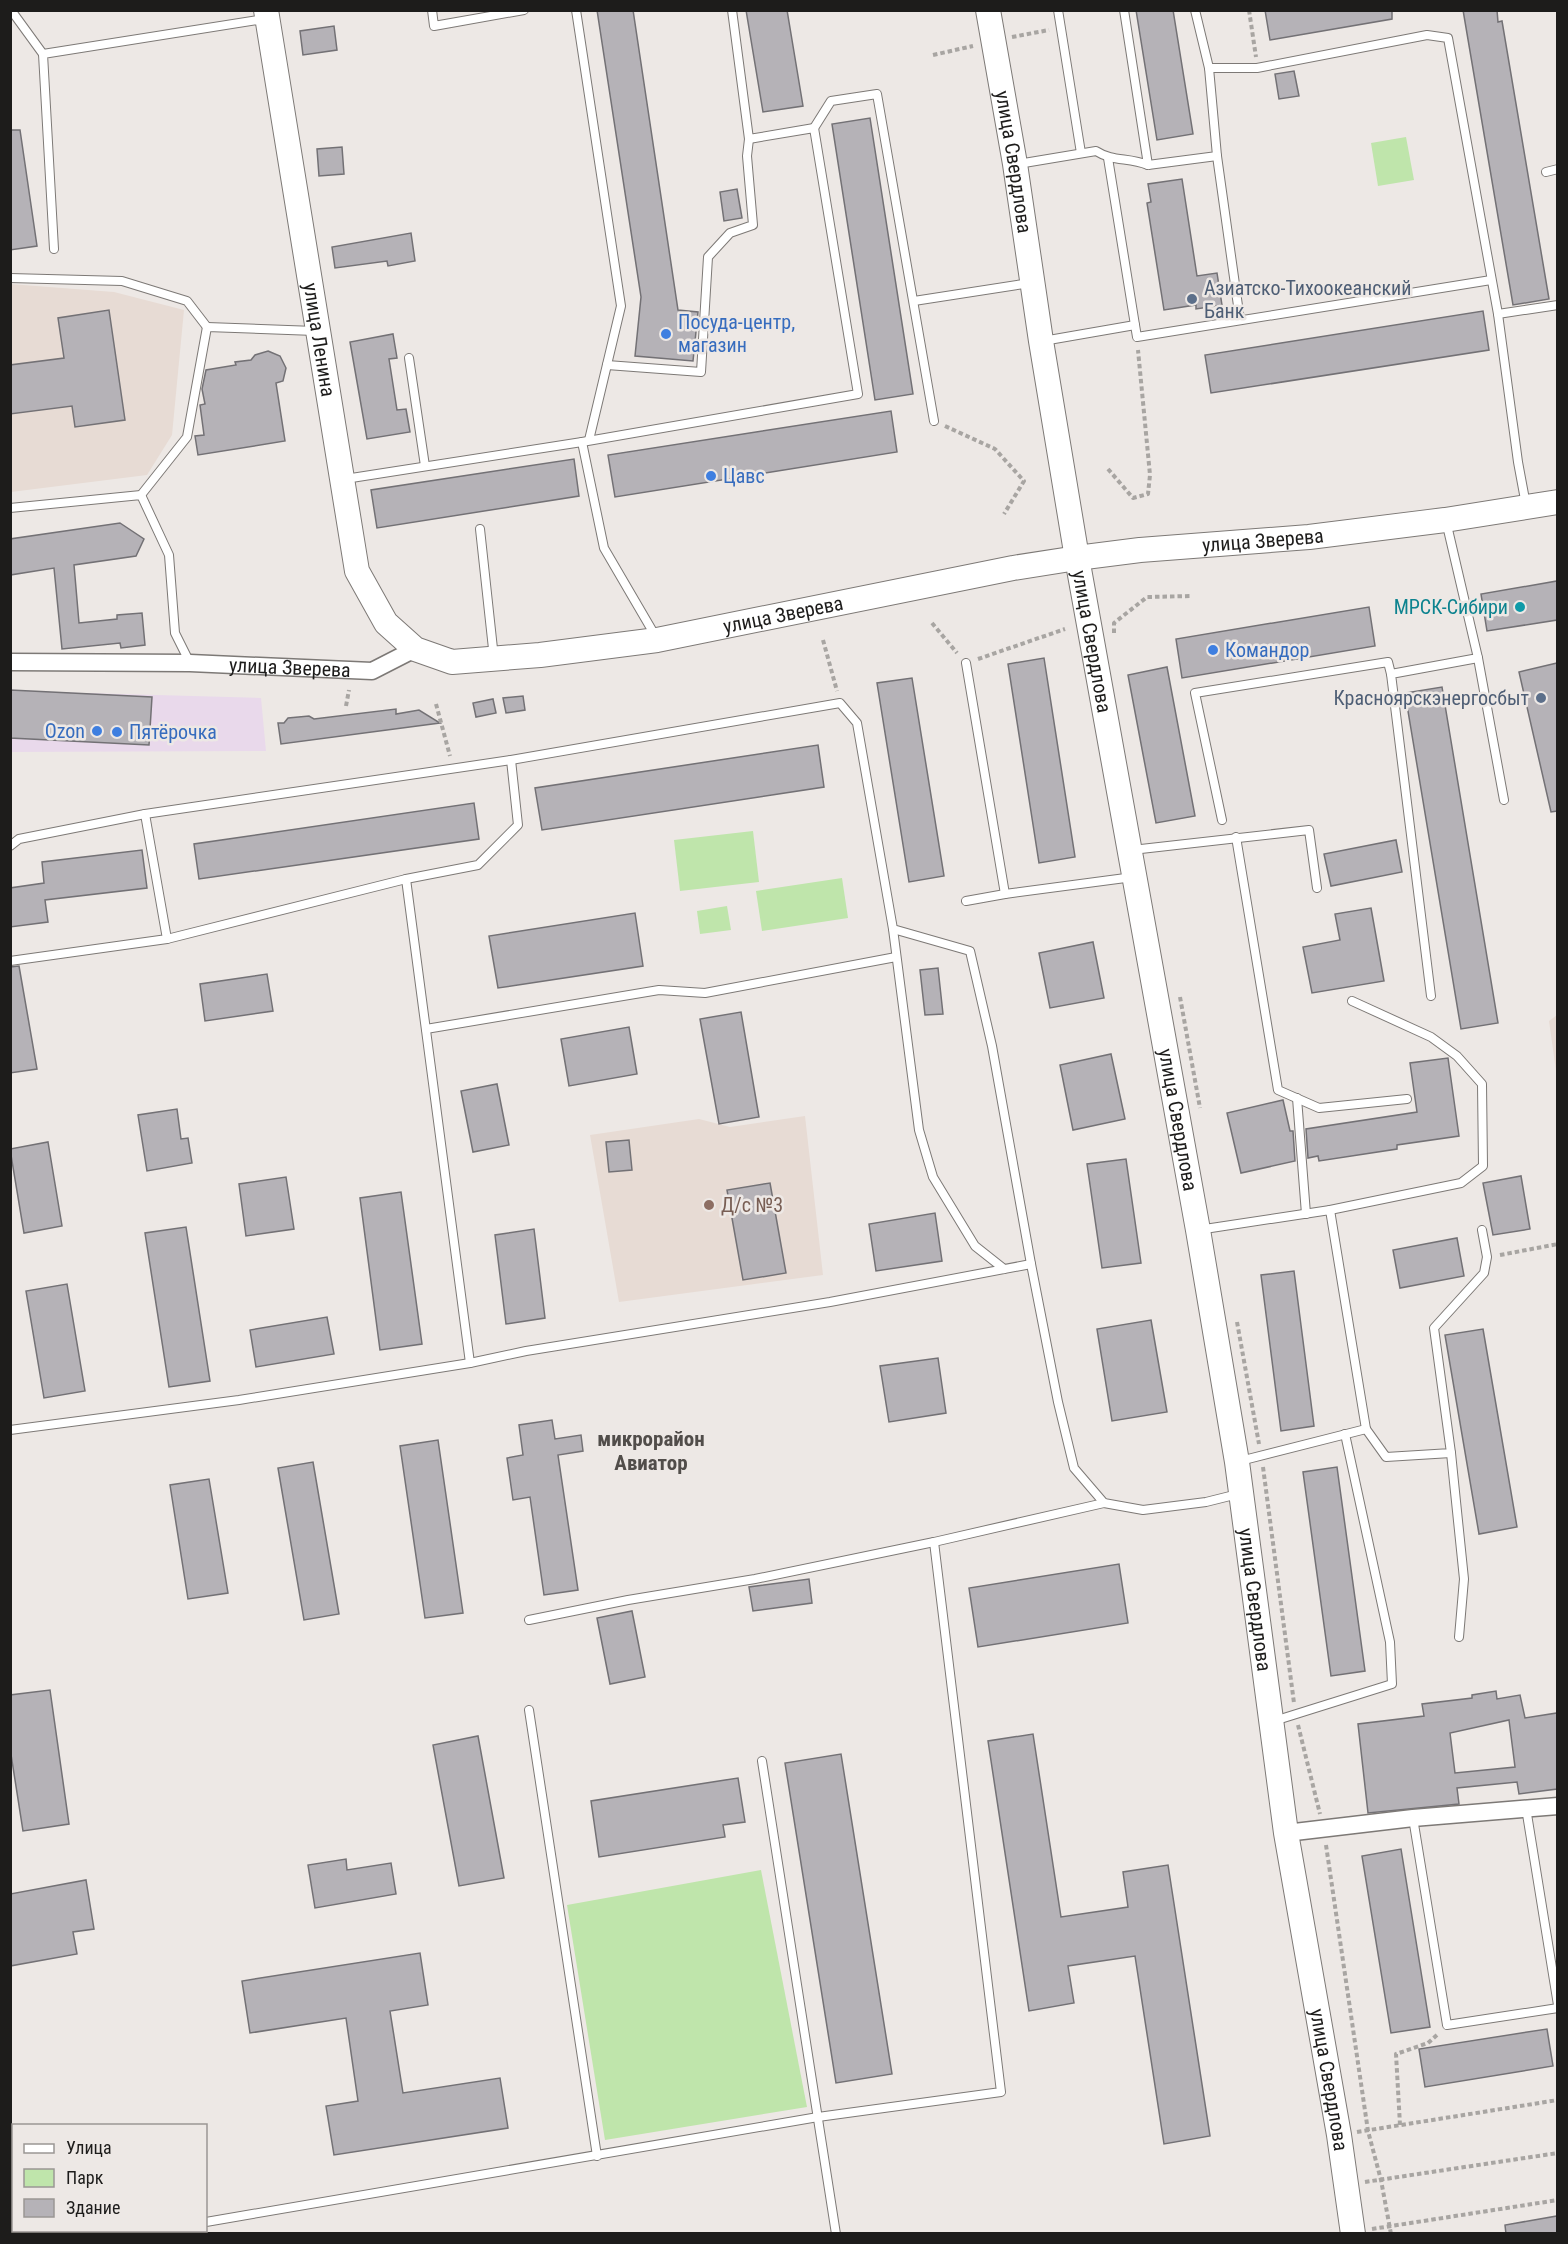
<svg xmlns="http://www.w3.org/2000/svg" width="1568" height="2244" font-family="'Roboto Condensed',sans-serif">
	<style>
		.commercial { fill: #e9d9eb }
		.built { fill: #e7dbd4 }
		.green { fill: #bfe5ab }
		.building { fill: #b5b2b7; stroke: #737175; stroke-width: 1.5; fill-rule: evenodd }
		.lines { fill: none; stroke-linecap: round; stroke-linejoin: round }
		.service-casing { stroke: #7d7976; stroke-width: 10 }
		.minor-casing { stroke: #7d7976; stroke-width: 19 }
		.secondary-casing { stroke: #7d7976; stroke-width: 26 }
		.path { stroke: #a8a5a2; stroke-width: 4; stroke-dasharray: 4.5 3; stroke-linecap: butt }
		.service { stroke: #fff; stroke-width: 8 }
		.minor { stroke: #fff; stroke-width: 16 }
		.secondary { stroke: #fff; stroke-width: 24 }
		.service-dot { fill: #5c6f8a; stroke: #ede8e5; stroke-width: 2 }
		.shop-dot { fill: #3f7fe0; stroke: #ede8e5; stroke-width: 2 }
		.culture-dot { fill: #0f9aa8; stroke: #ede8e5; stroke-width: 2 }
		.education-dot { fill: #8d6e63; stroke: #ede8e5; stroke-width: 2 }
		.labels { text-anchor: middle; stroke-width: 5; stroke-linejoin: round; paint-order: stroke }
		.street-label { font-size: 20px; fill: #1d1c1b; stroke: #ede8e5 }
		.service-label { font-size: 20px; fill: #4e5e75; stroke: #ede8e5; text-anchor: start }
		.shop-label { font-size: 20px; fill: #366cbe; stroke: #ede8e5; text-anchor: start }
		.culture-label { font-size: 20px; fill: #0d838f; stroke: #ede8e5; text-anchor: end }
		.education-label { font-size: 20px; fill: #785e54; stroke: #ede8e5; text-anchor: start }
		.neighbourhood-label { font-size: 21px; font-weight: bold; fill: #514d4a; stroke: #ede8e5 }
	</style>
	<rect width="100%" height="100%" fill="#ede8e5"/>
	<polygon class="commercial" points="11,691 261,698 266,751 11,752"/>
	<g class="built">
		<polygon points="10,284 114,292 184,310 172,435 147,475 11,492"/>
		<polygon points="1557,1015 1557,1078 1549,1021"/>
		<polygon points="805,1116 823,1275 619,1302 590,1135 699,1119 730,1127"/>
	</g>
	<g class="green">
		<polygon points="1406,137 1414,180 1378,186 1371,143"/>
		<polygon points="753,831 759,882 680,891 674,840"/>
		<polygon points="842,878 848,918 762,931 756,891"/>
		<polygon points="727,906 731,930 700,934 697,911"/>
		<polygon points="761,1870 807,2107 605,2140 567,1905"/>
	</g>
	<g class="building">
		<polygon points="597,10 633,10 678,310 698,312 693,361 635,356 641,297"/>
		<polygon points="746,10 787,10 803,106 763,112"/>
		<polygon points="1136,10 1173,10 1193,134 1157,140"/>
		<polygon points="1265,10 1392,10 1392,19 1270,40"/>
		<polygon points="1463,10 1497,10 1498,22 1502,21 1549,299 1513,305"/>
		<polygon points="334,26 337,50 303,55 300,31"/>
		<polygon points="1294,71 1299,96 1279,99 1275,74"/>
		<polygon points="870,118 913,394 875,400 832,124"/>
		<polygon points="10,130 20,130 37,246 10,250"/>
		<polygon points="342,147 344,174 319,176 317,149"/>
		<polygon points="1182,179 1197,276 1217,273 1222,305 1196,309 1196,305 1164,310 1147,203 1151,202 1148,184"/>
		<polygon points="737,189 742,218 724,221 720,192"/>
		<polygon points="411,233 415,261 388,266 387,261 335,268 332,247"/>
		<polygon points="109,310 125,420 75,427 72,406 10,414 10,365 64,358 58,318"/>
		<polygon points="1483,311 1489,350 1211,393 1205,355"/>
		<polygon points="393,334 397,358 389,359 397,410 406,409 410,432 367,439 350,342"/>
		<polygon points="268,351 280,356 286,368 283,381 276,383 285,441 198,455 195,436 204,435 200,405 205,404 202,389 206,370 236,365 235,362 251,360 255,355"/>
		<polygon points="891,411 897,452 615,497 608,455"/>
		<polygon points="574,459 579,496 377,528 371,490"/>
		<polygon points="120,523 144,539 136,556 74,565 79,623 117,619 117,615 142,613 145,645 121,648 120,643 62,649 54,568 10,575 10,539"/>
		<polygon points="1557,581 1557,620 1487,631 1481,594"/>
		<polygon points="1369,607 1375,646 1182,678 1176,639"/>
		<polygon points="1044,658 1075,857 1039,863 1008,664"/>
		<polygon points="1557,663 1557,811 1551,812 1519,672"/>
		<polygon points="1167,667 1195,816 1156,823 1128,675"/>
		<polygon points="912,678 944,876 909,882 877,683"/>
		<polygon points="1442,687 1498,1023 1461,1029 1405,693"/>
		<polygon points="10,690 152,697 149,745 10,738"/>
		<polygon points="523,696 525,710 506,713 503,698"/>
		<polygon points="493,699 496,713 476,717 473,703"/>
		<polygon points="396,709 396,714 419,710 440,723 281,744 278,723 284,723 288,718 309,716 314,719"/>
		<polygon points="818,745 824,787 542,830 535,788"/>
		<polygon points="474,803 479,839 199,879 194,844"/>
		<polygon points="1396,840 1402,872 1331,886 1324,854"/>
		<polygon points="142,850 147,888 45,900 48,922 10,927 10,888 44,883 42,862"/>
		<polygon points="1371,908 1384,981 1312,993 1303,947 1340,940 1335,914"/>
		<polygon points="635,913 643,966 498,988 489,936"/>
		<polygon points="1093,942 1104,998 1050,1008 1039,953"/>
		<polygon points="19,966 37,1069 10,1073 10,967"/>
		<polygon points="938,968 943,1014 925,1015 920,970"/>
		<polygon points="267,974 273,1011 205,1021 200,984"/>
		<polygon points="741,1012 759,1117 719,1124 700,1019"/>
		<polygon points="629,1027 637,1074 569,1086 561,1039"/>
		<polygon points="1111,1054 1125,1119 1073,1130 1060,1065"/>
		<polygon points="1448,1058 1459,1136 1397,1145 1397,1149 1319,1161 1318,1156 1308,1158 1306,1129 1417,1112 1410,1063"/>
		<polygon points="497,1084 509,1145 473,1152 461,1091"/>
		<polygon points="1283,1100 1290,1131 1293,1131 1295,1161 1241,1173 1227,1113"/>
		<polygon points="177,1109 181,1139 188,1138 192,1163 147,1171 138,1115"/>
		<polygon points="629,1140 632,1170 609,1172 606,1142"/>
		<polygon points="48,1142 62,1226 24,1233 10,1149"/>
		<polygon points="1126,1159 1141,1263 1102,1268 1087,1164"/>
		<polygon points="1521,1176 1530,1229 1493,1235 1483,1183"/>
		<polygon points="286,1177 294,1229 246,1236 239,1184"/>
		<polygon points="770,1183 786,1273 743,1280 727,1190"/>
		<polygon points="401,1192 422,1344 380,1350 360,1198"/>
		<polygon points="935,1213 942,1261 876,1271 869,1224"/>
		<polygon points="186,1227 210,1381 169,1387 145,1233"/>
		<polygon points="534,1229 545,1318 506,1324 495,1235"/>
		<polygon points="1457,1238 1464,1276 1400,1288 1393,1250"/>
		<polygon points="1294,1271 1314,1426 1281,1431 1261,1275"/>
		<polygon points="67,1284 85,1391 44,1398 26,1291"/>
		<polygon points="327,1317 334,1354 256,1367 250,1330"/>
		<polygon points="1151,1320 1167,1412 1112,1421 1097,1329"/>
		<polygon points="1483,1329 1517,1527 1479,1534 1445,1335"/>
		<polygon points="938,1358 946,1413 889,1422 880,1366"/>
		<polygon points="552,1420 555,1439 581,1435 583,1451 558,1455 578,1590 544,1595 530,1497 513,1500 507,1458 523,1455 519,1425"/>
		<polygon points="438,1440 463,1613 425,1618 400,1446"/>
		<polygon points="313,1462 339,1614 304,1620 278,1468"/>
		<polygon points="1337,1467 1365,1671 1331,1676 1303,1472"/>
		<polygon points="209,1479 228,1593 188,1599 170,1485"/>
		<polygon points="1119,1564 1128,1623 978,1647 969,1588"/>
		<polygon points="809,1579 812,1603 753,1611 749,1587"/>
		<polygon points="632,1611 645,1677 610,1684 597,1618"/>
		<polygon points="50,1690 69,1824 23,1831 10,1748 10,1695"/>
		<path d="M1496,1691L1497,1699L1520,1695L1525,1718L1557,1713V1789L1519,1794L1517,1782L1457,1788L1459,1804L1368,1813L1358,1724L1424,1716L1422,1704L1472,1698V1695ZM1509,1720L1515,1767L1455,1773L1450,1733Z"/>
		<polygon points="1033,1734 1061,1917 1128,1907 1123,1872 1168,1865 1210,2136 1164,2144 1135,1956 1068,1966 1074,2003 1029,2011 988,1741"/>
		<polygon points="478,1736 504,1878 459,1886 433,1745"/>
		<polygon points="841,1754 892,2074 836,2083 785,1763"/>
		<polygon points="738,1778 745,1822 723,1825 725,1837 599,1857 591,1801"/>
		<polygon points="1401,1849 1430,2027 1391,2033 1362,1856"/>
		<polygon points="346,1859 347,1870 391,1863 396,1894 315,1908 308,1865"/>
		<polygon points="86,1880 94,1929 73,1932 77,1954 10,1966 10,1894"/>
		<polygon points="420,1953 428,2005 390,2011 403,2093 500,2078 508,2128 334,2155 326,2106 358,2101 346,2018 250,2033 242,1981"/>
		<polygon points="1547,2029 1553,2066 1425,2087 1419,2049"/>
		<polygon points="1557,2216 1557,2234 1506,2234 1505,2225"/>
	</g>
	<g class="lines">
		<g class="service-casing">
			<g id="service">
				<polyline points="11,10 43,54"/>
				<polyline points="432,10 434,26 524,10"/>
				<polyline points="576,10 621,306 589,440"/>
				<polyline points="1058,10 1081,153"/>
				<polyline points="1124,10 1148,165 1217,156 1209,68 1195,10"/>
				<polyline points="1209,68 1257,68 1427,35 1448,38 1498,314 1518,462 1526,505"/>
				<polyline points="814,128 831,101 877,94 934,421"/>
				<polyline points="1217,156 1240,320"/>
				<polyline points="1108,158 1135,325"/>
				<path d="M1018,164L1096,151C1113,162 1128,157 1148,165"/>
				<polyline points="1546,172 1558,169"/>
				<polyline points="54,249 43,54 264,19"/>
				<polyline points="10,278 122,281 187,301 207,327"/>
				<polyline points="914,301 1030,283"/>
				<polyline points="1498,314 1558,305"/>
				<polyline points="1043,341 1135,325 1137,337 1491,280"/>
				<polyline points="409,358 425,466"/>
				<polyline points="607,365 701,372 708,257 730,233 753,225 747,156 749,139"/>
				<polyline points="582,442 604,548 656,637"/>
				<polyline points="345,479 582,442 858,394 814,128 749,139 732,10"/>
				<polyline points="141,495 187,437 207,327 315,331"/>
				<polyline points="10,508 141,495 169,555 175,633 190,663"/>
				<polyline points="480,529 494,658"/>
				<polyline points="1478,658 1504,800"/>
				<polyline points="966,663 1005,894"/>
				<polyline points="1222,820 1195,693 1388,662 1391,674"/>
				<polyline points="1236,837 1278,1090 1319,1108 1407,1099"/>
				<polyline points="10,846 19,839 145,814 511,760 840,703 857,723 893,929 970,951 992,1046 1031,1264 1058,1402 1074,1468 1104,1503 1143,1510 1206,1502 1238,1494"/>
				<polyline points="1132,850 1309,830 1317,888"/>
				<polyline points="406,879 470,1363"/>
				<polyline points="966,901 1005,894 1133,877"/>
				<polyline points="893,929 919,1130 933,1177 975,1246 1004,1269"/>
				<polyline points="167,939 406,879 478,865 518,825 511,760"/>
				<polyline points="10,961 167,939 145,814"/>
				<polyline points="1431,996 1391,674 1478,658 1446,521"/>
				<polyline points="426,1029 659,990 705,993 896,957"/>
				<polyline points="1297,1098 1306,1214"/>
				<polyline points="1330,1210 1461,1183 1483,1166 1482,1084 1457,1056 1431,1037 1352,1001"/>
				<polyline points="1198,1230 1330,1210 1366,1429 1240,1461"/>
				<polyline points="1366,1429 1386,1457 1451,1453 1434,1328 1484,1273 1487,1257 1482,1230"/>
				<polyline points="10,1430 239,1400 470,1363 526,1351 830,1302 1031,1264"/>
				<polyline points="1451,1453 1464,1579 1459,1637"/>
				<polyline points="529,1620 628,1600 755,1579 934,1542"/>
				<polyline points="529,1710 597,2156"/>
				<polyline points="1274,1721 1392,1684 1390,1642 1345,1434"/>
				<polyline points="762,1761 836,2234"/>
				<polyline points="1526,1808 1558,2005"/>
				<polyline points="1413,1818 1447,2025 1558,2008"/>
				<polyline points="206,2222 818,2117 1001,2092 934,1542 1104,1503"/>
				<polyline points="138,2234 156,2230"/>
			</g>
		</g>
		<g class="minor-casing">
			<g id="minor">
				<path id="s1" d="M10,662L190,663L372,671L415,649"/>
				<polyline points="1286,1833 1413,1818 1558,1806"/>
			</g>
		</g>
		<g class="secondary-casing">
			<g id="secondary">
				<path id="s2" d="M266,10L357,571L386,623L415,649L452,662L540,655L657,640L1013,568L1077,558L1140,550L1309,537L1445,520L1558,502"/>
				<path id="s3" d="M988,10L1015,164L1041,341L1077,558L1198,1230L1237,1462L1286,1833L1339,2135L1353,2234"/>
			</g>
		</g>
		<g class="path">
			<polyline points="1249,10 1256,57"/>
			<polyline points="1012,37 1049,30"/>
			<polyline points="933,55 973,46"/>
			<polyline points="945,426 995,449 1024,481 1004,514"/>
			<polyline points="1108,469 1133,498 1148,494 1150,475 1138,350"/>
			<polyline points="932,623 957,653"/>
			<polyline points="1114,633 1114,623 1147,597 1191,596"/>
			<polyline points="823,640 837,691"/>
			<polyline points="978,659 1065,629"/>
			<polyline points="436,704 450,756"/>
			<polyline points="346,706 349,690"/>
			<polyline points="1180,997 1200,1108"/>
			<polyline points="1500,1255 1558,1244"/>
			<polyline points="1237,1322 1259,1444"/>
			<polyline points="1263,1467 1294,1703"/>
			<polyline points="1298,1725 1320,1814"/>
			<polyline points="1326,1845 1368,2131 1381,2180 1391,2234"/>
			<polyline points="1400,2125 1396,2054 1428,2043 1438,2034"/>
			<polyline points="1357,2132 1558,2100"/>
			<polyline points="1365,2182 1558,2153"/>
			<polyline points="1372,2229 1558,2200"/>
		</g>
		<use href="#service" class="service"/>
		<use href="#minor" class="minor"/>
		<use href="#secondary" class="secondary"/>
	</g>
	<g class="service-dot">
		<circle cx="1192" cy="299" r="6"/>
		<circle cx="1541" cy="698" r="6"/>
	</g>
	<g class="shop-dot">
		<circle cx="666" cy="334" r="6"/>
		<circle cx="711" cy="476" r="6"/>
		<circle cx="1213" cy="650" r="6"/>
		<circle cx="97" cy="731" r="6"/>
		<circle cx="117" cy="732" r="6"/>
	</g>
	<circle class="culture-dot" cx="1520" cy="607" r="6"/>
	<circle class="education-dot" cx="709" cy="1205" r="6"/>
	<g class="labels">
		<g class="street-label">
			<text dy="7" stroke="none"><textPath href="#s3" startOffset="154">улица Свердлова</textPath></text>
			<text dy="7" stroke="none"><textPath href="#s2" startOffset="334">улица Ленина</textPath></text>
			<text dy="7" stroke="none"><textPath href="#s2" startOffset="1527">улица Зверева</textPath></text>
			<text dy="7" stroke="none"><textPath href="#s2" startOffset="1041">улица Зверева</textPath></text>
			<text dy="7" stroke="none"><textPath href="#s3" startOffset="640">улица Свердлова</textPath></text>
			<text dy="7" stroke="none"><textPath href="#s1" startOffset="280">улица Зверева</textPath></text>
			<text dy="7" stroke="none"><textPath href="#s3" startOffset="1126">улица Свердлова</textPath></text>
			<text dy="7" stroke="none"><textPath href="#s3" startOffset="1612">улица Свердлова</textPath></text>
			<text dy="7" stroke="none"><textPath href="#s3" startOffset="2098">улица Свердлова</textPath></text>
		</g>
		<g class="service-label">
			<text x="1204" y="295">Азиатско-Тихоокеанский<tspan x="1204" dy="23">Банк</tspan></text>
			<text x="1529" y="705" text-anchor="end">Красноярскэнергосбыт</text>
		</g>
		<g class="shop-label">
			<text x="678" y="329">Посуда-центр,<tspan x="678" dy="23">магазин</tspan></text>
			<text x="723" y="483">Цавс</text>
			<text x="1225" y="657">Командор</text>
			<text x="85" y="738" text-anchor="end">Ozon</text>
			<text x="129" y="739">Пятёрочка</text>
		</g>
		<g class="culture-label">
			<text x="1508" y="614">МРСК-Сибири</text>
		</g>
		<g class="education-label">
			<text x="721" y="1212">Д/с №3</text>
		</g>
		<g class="neighbourhood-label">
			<text x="651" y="1446">микрорайон<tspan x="651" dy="24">Авиатор</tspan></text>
		</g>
	</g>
	<rect width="1568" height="2244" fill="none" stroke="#1d1c1b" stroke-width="24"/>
	<rect x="12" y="2124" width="195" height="108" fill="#ede8e5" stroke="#9a9694" stroke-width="1.5"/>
	<rect x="24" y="2144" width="30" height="9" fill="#ffffff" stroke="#9a9694" stroke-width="1.5"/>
	<text x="66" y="2154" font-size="18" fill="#1d1c1b">Улица</text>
	<rect x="24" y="2169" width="30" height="18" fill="#bfe5ab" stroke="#9a9694" stroke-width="1.5"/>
	<text x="66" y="2184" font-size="18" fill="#1d1c1b">Парк</text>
	<rect x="24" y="2199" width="30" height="18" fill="#b5b2b7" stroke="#9a9694" stroke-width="1.5"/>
	<text x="66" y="2214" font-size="18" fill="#1d1c1b">Здание</text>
</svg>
